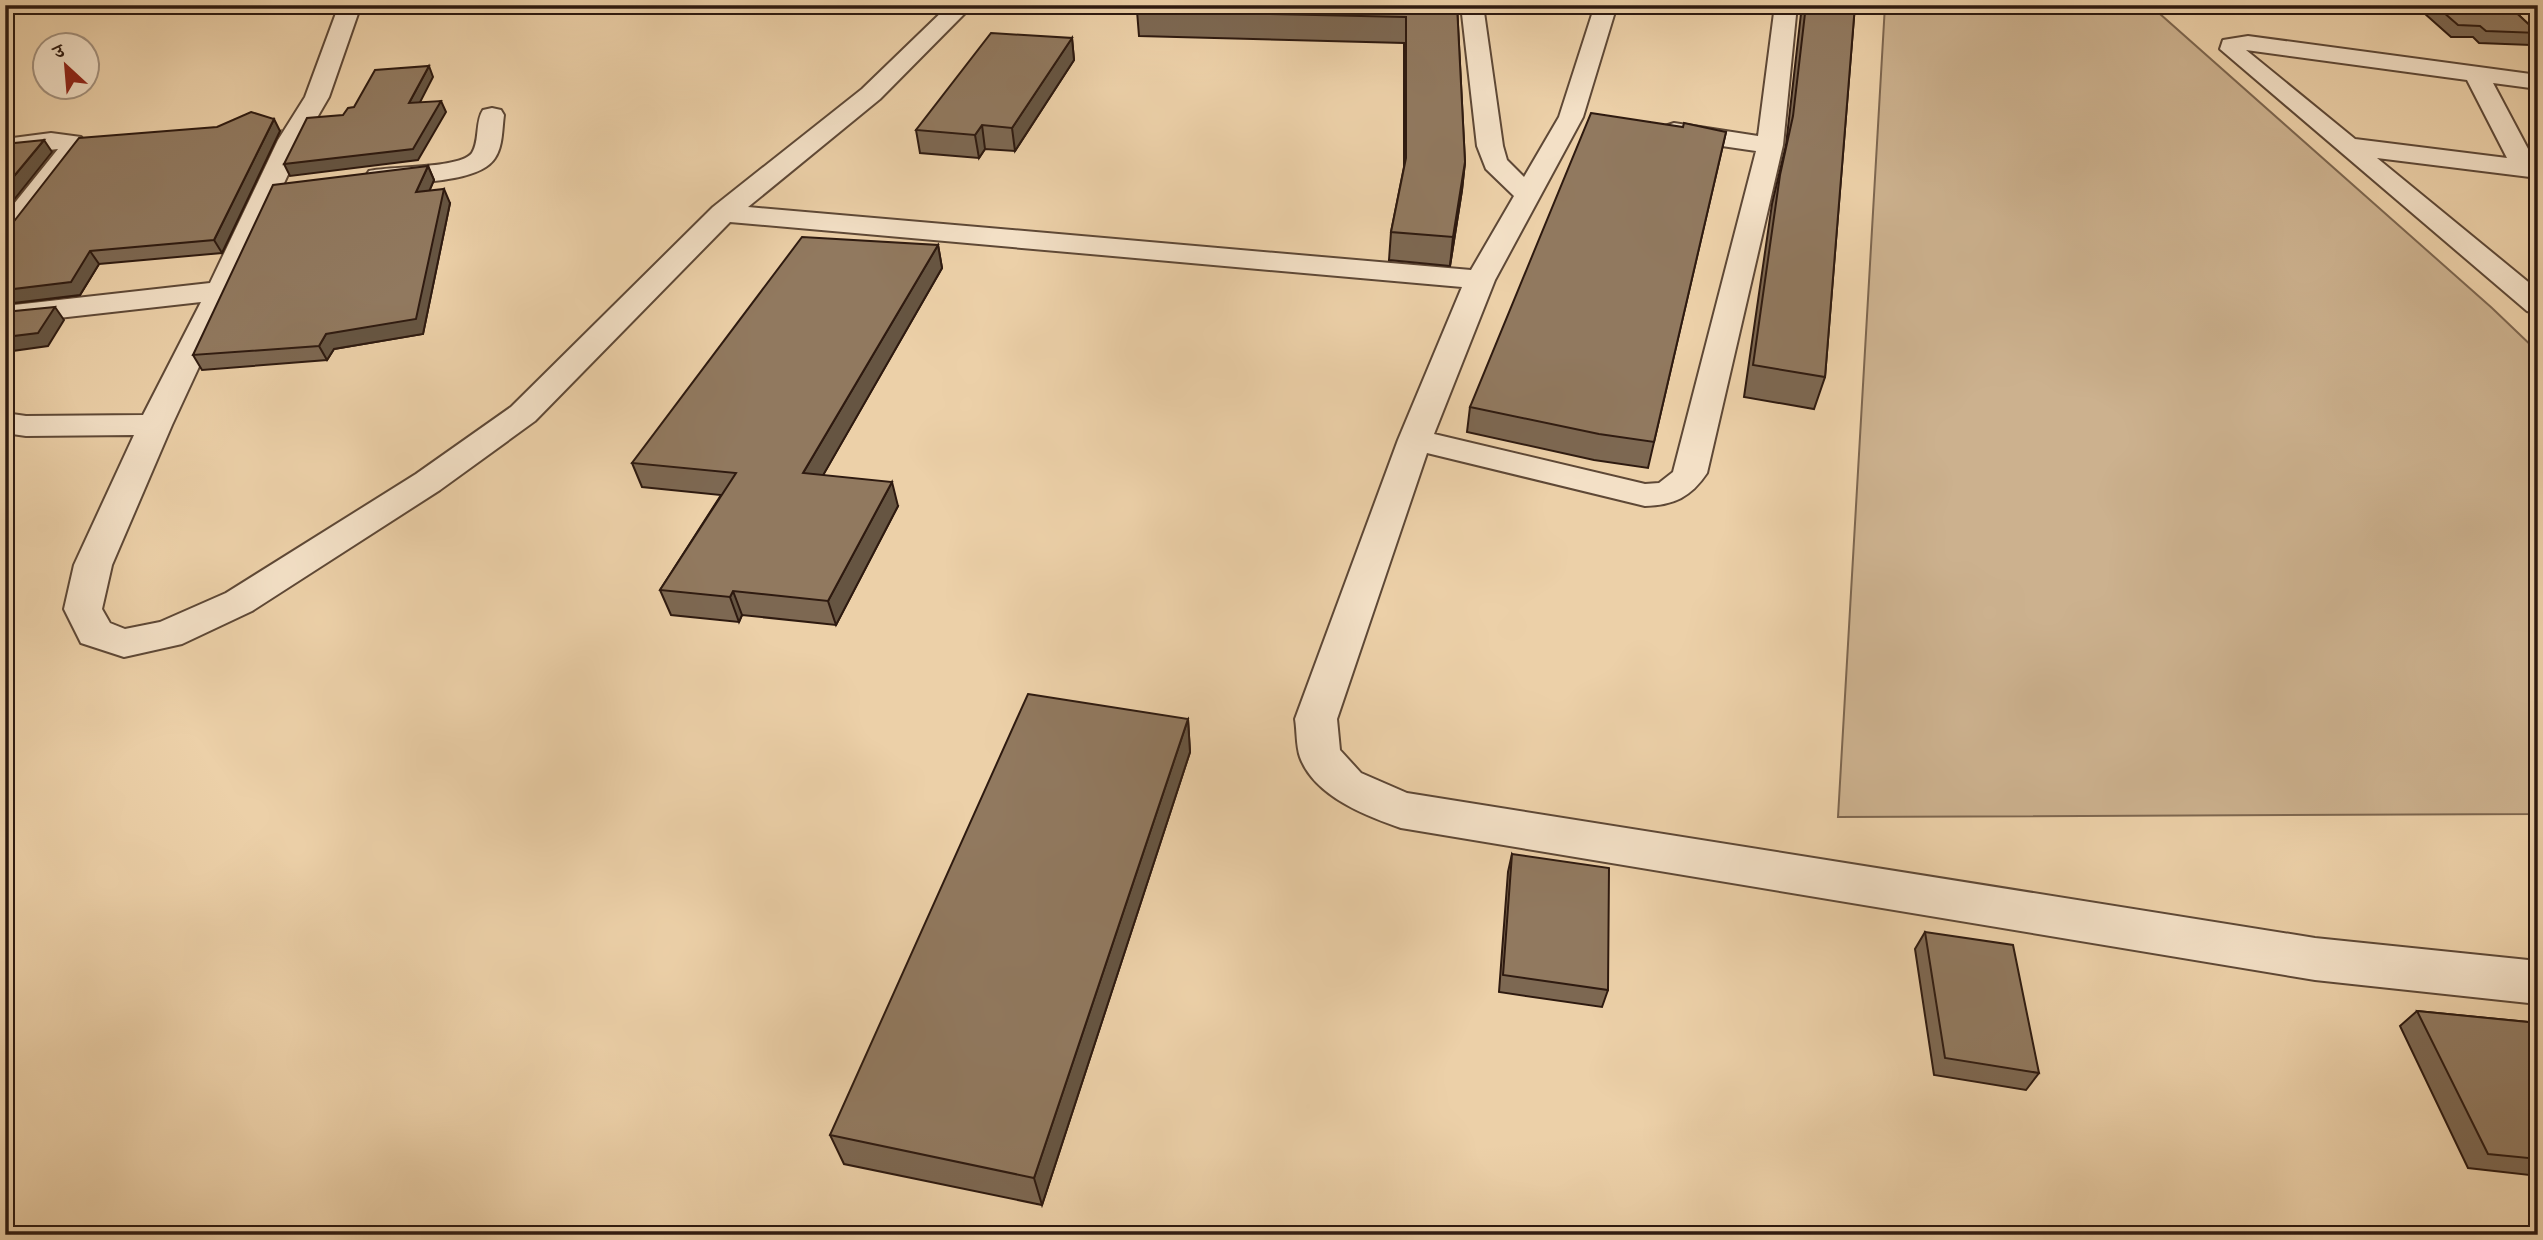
<svg xmlns="http://www.w3.org/2000/svg" width="2543" height="1240" font-family="Vollkorn,'Noto Serif Devanagari',serif">
	<style>
		.green { fill: #ccb18e; stroke: #7d664f; stroke-width: 2 }
		.lines { fill: none; stroke-linecap: round; stroke-linejoin: round }
		.street-casing { stroke: #5e4836; stroke-width: 4 }
		.street { fill: #f3e0c6; fill-rule: evenodd }
		.wall { fill: #7d6852; stroke: #2e1a10; stroke-width: 2 }
		.shaded-wall { fill: #665542; stroke: #2e1a10; stroke-width: 2 }
		.building { fill: #91795f; stroke: #2e1a10; stroke-width: 2 }
	</style>
	<rect width="100%" height="100%" fill="#ecd0a8"/>
	<filter id="stains"><feTurbulence type="fractalNoise" baseFrequency=".00286" numOctaves="4"/><feColorMatrix values="0 0 0 0 .2 0 0 0 0 .09 0 0 0 0 .02 0 0 0 .5 -.17"/></filter>
	<radialGradient id="worn" r=".72"><stop offset=".6" stop-color="#630" stop-opacity="0"/><stop offset="1" stop-color="#630" stop-opacity=".3"/></radialGradient>
	<polygon class="green" points="1885,5 2108,5 2160,14 2492,308 2538,352 2538,814 1838,817"/>
	<g class="lines">
		<g class="street-casing">
			<g id="street">
				<path d="M339,5H361L329,97L304,140L172,425L112,565L102,609L110,623L125,629L160,622L226,593L416,474L511,407L713,207L862,89L949,5H973L880,99L748,207L1471,270L1514,196L1486,169L1477,146L1461,5H1483L1503,146L1507,160L1524,177L1559,117L1595,5H1617L1583,117L1495,280L1434,434L1645,484L1659,483L1673,472L1756,151L1674,139L1665,136L1661,131L1665,126L1674,123L1758,136L1775,5H1797L1783,145L1707,473C1691,497 1674,505 1645,506L1427,453L1337,719L1340,750L1361,773L1407,793L2315,938L2538,961V1004L2315,980L1401,828C1366,816 1314,796 1300,757C1296,746 1297,731 1295,719L1398,440L1462,287L730,222L535,421L440,490L252,611L182,644L124,657L81,643L64,609L74,565L134,435L26,436L5,433V413L26,416L143,415L201,302L5,324V306L210,283L278,140L305,97Z"/>
				<path d="M2248,36L2538,75V89L2493,83L2535,162H2538V178L2377,158L2538,290V314L2527,311L2220,49L2223,40ZM2246,50L2467,80L2507,158L2355,139Z"/>
				<path d="M492,108L501,110L504,115C502,129 503,146 495,158C479,184 406,182 378,185L369,183L365,177L369,171C390,166 460,169 472,153C480,140 475,122 483,110Z"/>
				<polygon points="51,133 81,137 85,142 84,149 15,240 5,242 5,215 58,149 5,155 5,139"/>
			</g>
		</g>
		<use href="#street" class="street"/>
	</g>
	<g class="wall">
		<polygon points="1457,5 1465,162 1462,190 1450,266 1389,260 1391,232 1404,167 1404,43 1139,36 1137,11"/>
		<polygon points="1802,5 1855,5 1825,377 1814,409 1744,397 1772,204 1786,145"/>
		<polygon points="2415,5 2508,5 2538,33 2531,45 2479,43 2473,37 2451,37"/>
		<polygon points="2518,5 2538,5 2538,21"/>
		<polygon points="1072,38 1074,60 1015,151 985,149 979,158 920,153 916,130"/>
		<polygon points="1683,127 1726,132 1648,468 1594,460 1467,432 1470,407"/>
		<polygon points="280,131 222,253 99,264 80,295 5,304 5,230"/>
		<polygon points="428,166 434,180 429,191 450,203 423,334 334,349 327,360 202,370 193,355"/>
		<polygon points="938,245 942,268 823,475 898,506 836,625 742,615 739,622 671,615 660,590 721,495 642,487 632,463"/>
		<polygon points="1188,719 1190,752 1042,1205 844,1164 830,1135"/>
		<polygon points="1512,854 1608,990 1602,1007 1499,992 1508,872"/>
		<polygon points="1925,932 2039,1073 2026,1090 1934,1075 1915,949"/>
		<polygon points="2417,1011 2538,1023 2538,1176 2468,1168 2400,1026"/>
	</g>
	<g class="shaded-wall">
		<polygon points="1072,38 1074,60 1015,151 1012,128"/>
		<polygon points="429,66 433,77 414,114 409,103"/>
		<polygon points="441,101 446,112 418,160 290,176 284,164"/>
		<polygon points="274,119 280,131 222,253 214,240"/>
		<polygon points="982,125 985,149 979,158 975,135"/>
		<polygon points="44,140 52,152 5,211 5,187"/>
		<polygon points="1465,162 1462,190 1450,266 1453,237"/>
		<polygon points="428,166 434,180 423,206 416,192"/>
		<polygon points="444,189 450,203 423,334 334,349 327,360 319,346 326,334"/>
		<polygon points="938,245 942,268 810,498 803,473"/>
		<polygon points="90,251 99,264 80,295 5,304 5,290"/>
		<polygon points="55,307 64,320 48,346 5,352 5,337"/>
		<polygon points="892,482 898,506 836,625 828,601"/>
		<polygon points="733,591 742,615 739,622 730,597"/>
		<polygon points="1188,719 1190,752 1042,1205 1034,1178"/>
	</g>
	<g class="building">
		<polygon points="1139,5 1457,5 1465,162 1453,237 1391,232 1406,158 1406,17 1137,11"/>
		<polygon points="1806,5 1855,5 1825,377 1753,365 1780,175 1793,116"/>
		<polygon points="2435,5 2508,5 2538,33 2486,31 2480,26 2458,25"/>
		<polygon points="991,33 1072,38 1012,128 982,125 975,135 916,130"/>
		<polygon points="429,66 409,103 441,101 413,149 284,164 307,118 343,115 348,108 354,107 375,70"/>
		<polygon points="251,112 274,119 214,240 90,251 71,282 5,290 5,230 8,229 79,138 217,127"/>
		<polygon points="1591,113 1683,127 1684,123 1726,132 1654,442 1599,434 1470,407"/>
		<polygon points="44,140 5,187 5,144"/>
		<polygon points="428,166 416,192 444,189 416,319 326,334 319,346 193,355 273,185"/>
		<polygon points="802,237 938,245 803,473 892,482 828,601 733,591 730,597 660,590 736,473 632,463"/>
		<polygon points="55,307 38,333 5,337 5,312"/>
		<polygon points="1028,694 1188,719 1034,1178 830,1135"/>
		<polygon points="1512,854 1609,868 1608,990 1503,975"/>
		<polygon points="1925,932 2013,945 2039,1073 1945,1058"/>
		<polygon points="2417,1011 2538,1023 2538,1159 2488,1154"/>
	</g>
	<rect width="2543" height="1240" fill="none" stroke="#ecd0a8" stroke-width="28"/>
	<rect x="7" y="7" width="2529" height="1226" fill="none" stroke="#2e1a10" stroke-width="3.5"/>
	<rect x="14" y="14" width="2515" height="1212" fill="none" stroke="#2e1a10" stroke-width="2"/>
	<g transform="translate(66 66) rotate(334)"><circle r="33" fill="#f3e0c6" stroke="#a4917d" stroke-width="2"/>
	<path d="M0-5L12 26L0 18L-12 26Z" fill="#8f2418"/>
	<text y="-10" font-size="19" font-weight="bold" text-anchor="middle" fill="#2e1a10">उ</text>
	</g>
	<rect width="100%" height="100%" filter="url(#stains)"/>
	<rect width="100%" height="100%" fill="url(#worn)"/>
</svg>
